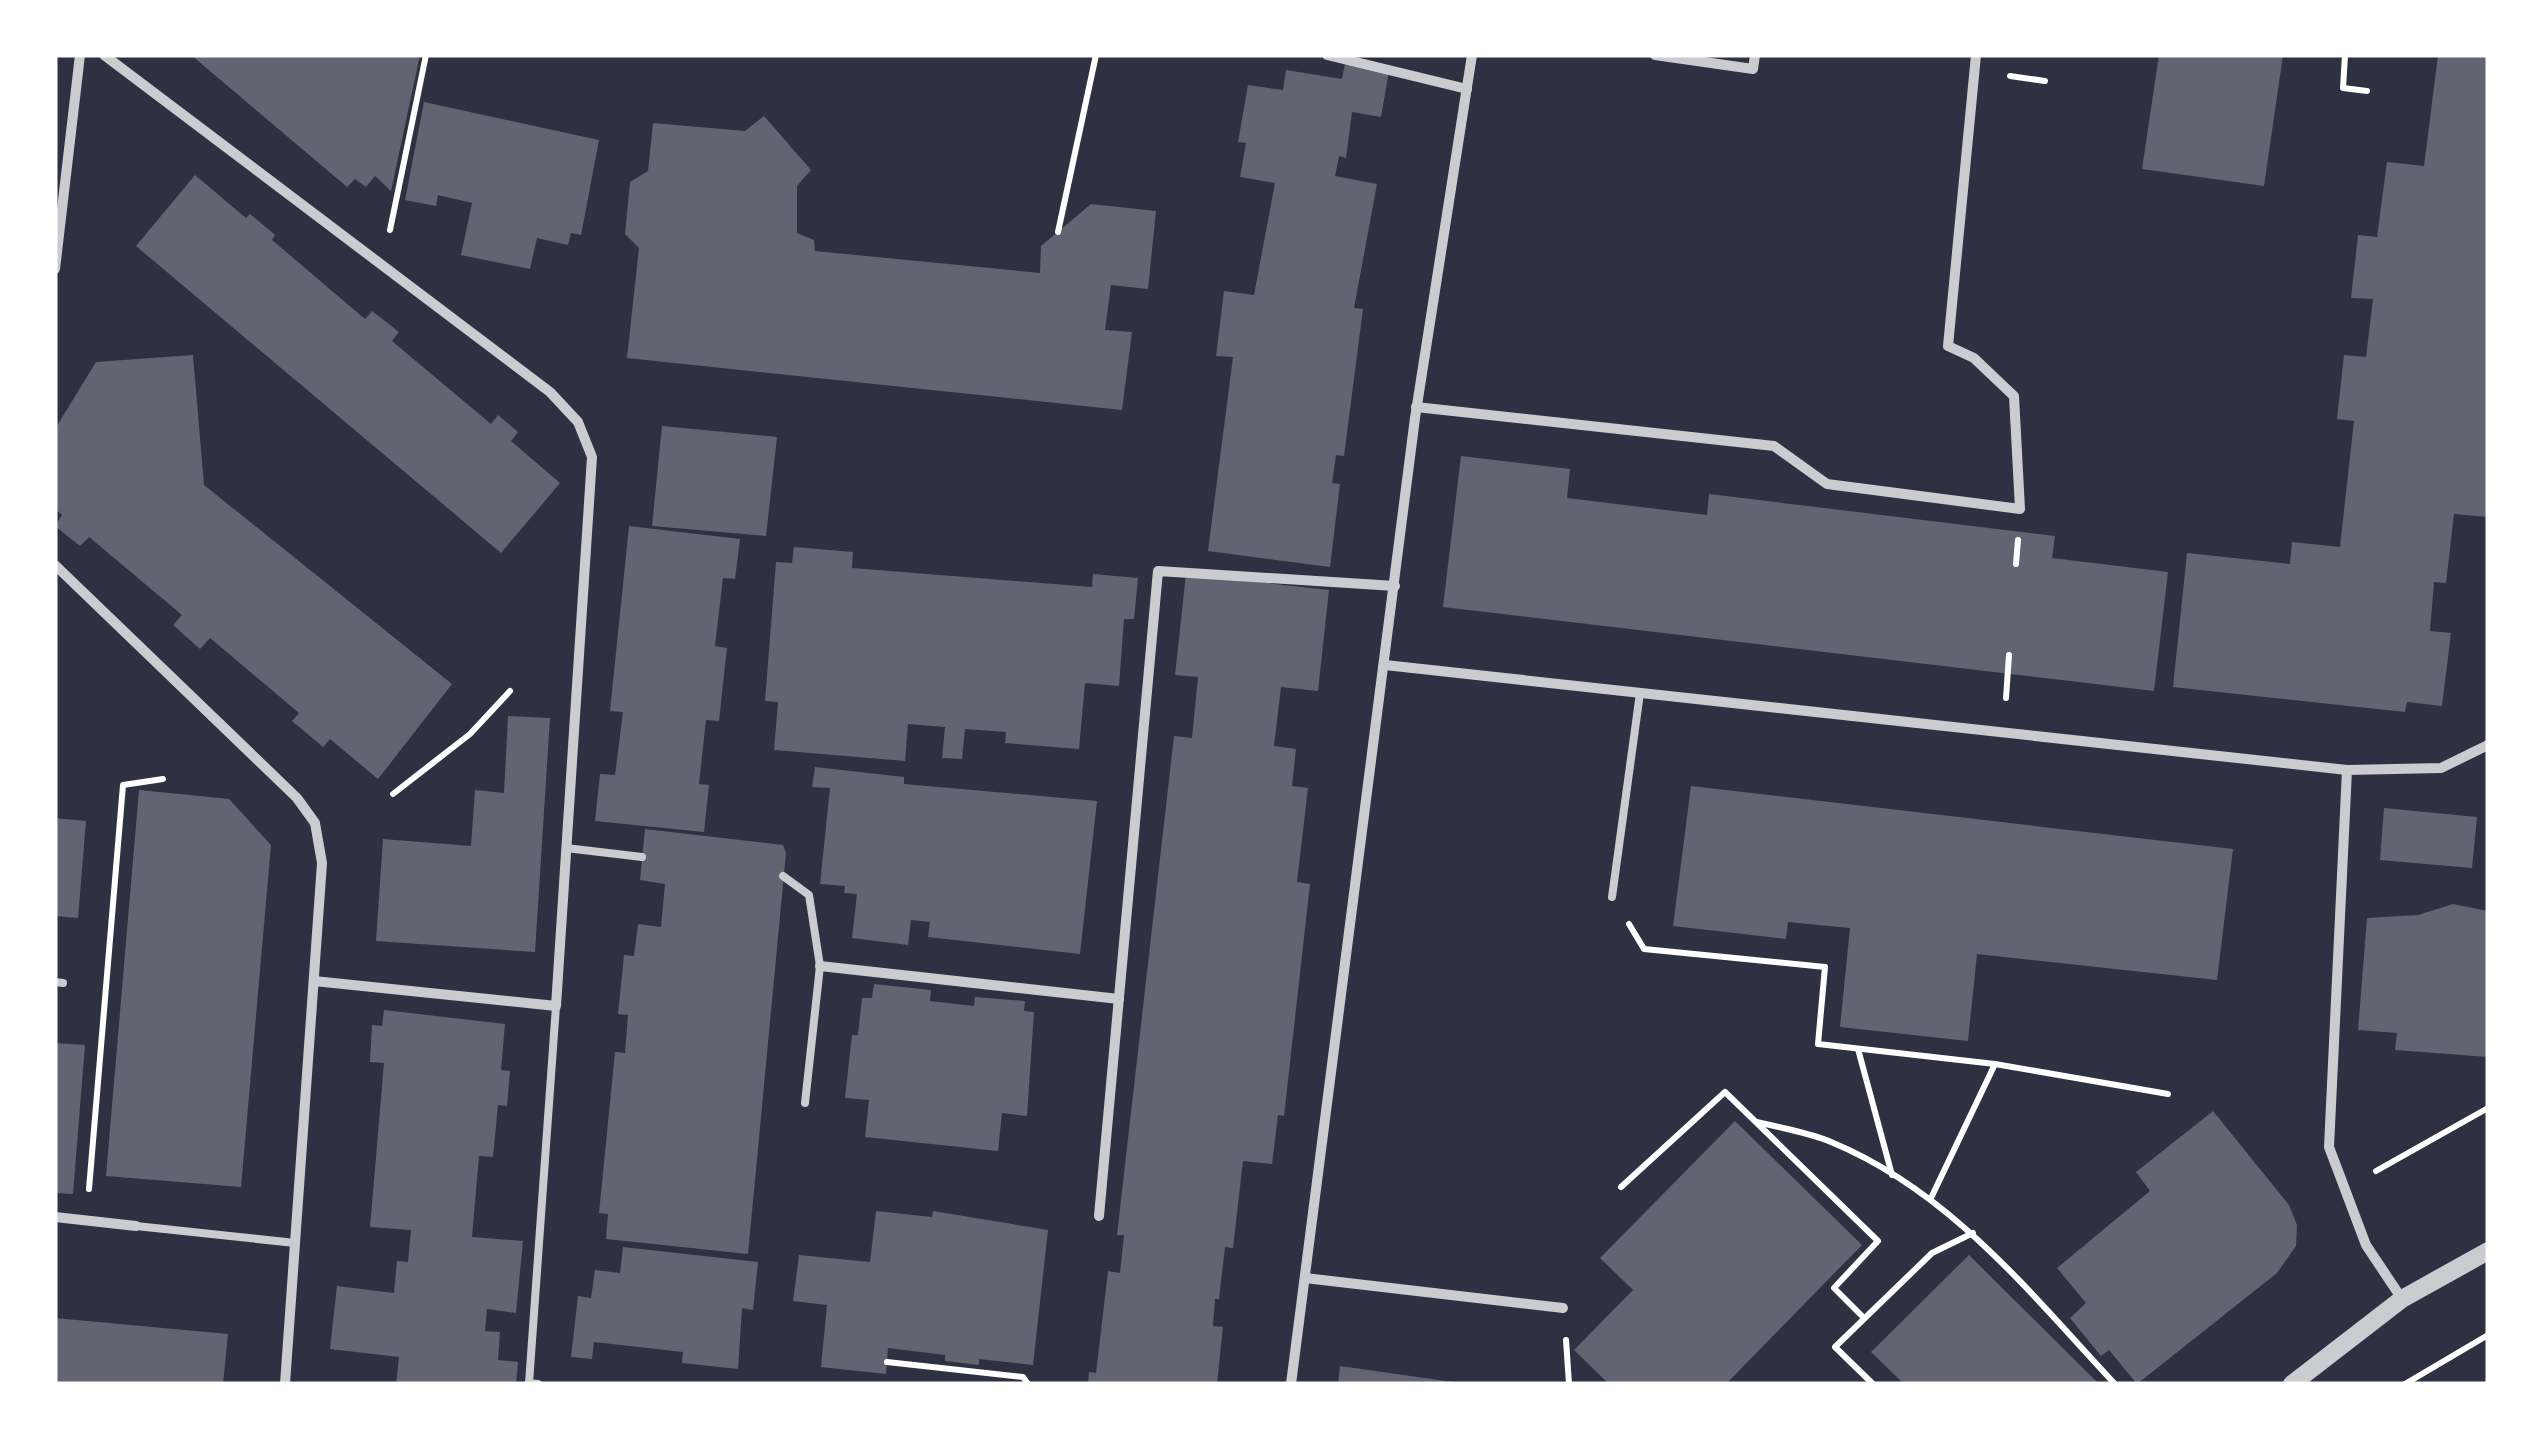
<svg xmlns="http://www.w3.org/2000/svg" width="2543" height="1439" font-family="Rubik,sans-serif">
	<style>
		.building { fill: #626471 }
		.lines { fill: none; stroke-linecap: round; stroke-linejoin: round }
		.path { stroke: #fff; stroke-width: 6 }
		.service { stroke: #caccd0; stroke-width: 8 }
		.minor { stroke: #caccd0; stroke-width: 10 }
		.tertiary { stroke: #caccd0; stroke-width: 18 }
	</style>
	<rect width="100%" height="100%" fill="#2d3142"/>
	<g class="building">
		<polygon points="191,55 420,55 391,191 375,176 366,187 355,179 347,187"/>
		<polygon points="2159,55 2283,55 2264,186 2142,169"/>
		<polygon points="2438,55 2488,55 2488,517 2454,514 2446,583 2434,582 2430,631 2451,633 2442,706 2407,702 2405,712 2173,687 2187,553 2290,564 2292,542 2340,547 2354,421 2337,419 2344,355 2366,357 2373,299 2351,298 2358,235 2377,237 2387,162 2424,166"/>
		<polygon points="1345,64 1389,71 1381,117 1352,112 1346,158 1339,156 1335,176 1377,184 1354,308 1363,309 1344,456 1336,455 1332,483 1340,484 1330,567 1208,551 1233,357 1216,356 1224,291 1254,295 1275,183 1240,177 1246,143 1238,142 1248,85 1283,90 1286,70 1342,79"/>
		<polygon points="424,102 599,140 581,235 571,233 568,245 537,238 530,269 461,255 472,203 438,195 436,206 405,200"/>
		<polygon points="764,116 811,170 797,186 797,233 814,240 815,251 1040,273 1041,246 1091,204 1156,211 1148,289 1111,285 1105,330 1132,332 1122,410 627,358 639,248 625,234 630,182 648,171 653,123 745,131"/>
		<polygon points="195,175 246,218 250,214 275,235 272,240 365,319 372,311 399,332 392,341 491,424 498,415 518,432 511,441 560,483 501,553 136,246"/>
		<polygon points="193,355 204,485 452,684 378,779 330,739 323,747 292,721 299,713 210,638 200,649 173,625 182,615 89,537 80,546 55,526 62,515 55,509 55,429 96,362"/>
		<polygon points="662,426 777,437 766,536 652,526"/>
		<polygon points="1461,456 1570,469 1567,498 1707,515 1709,494 2055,536 2052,558 2168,572 2154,691 1443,607"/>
		<polygon points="629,526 740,539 735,579 723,578 715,646 727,648 719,721 706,720 699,784 709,785 704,832 595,821 600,774 615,775 623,712 610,711"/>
		<polygon points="794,547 853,552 852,568 1092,587 1093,574 1138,578 1134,619 1124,619 1119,686 1085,683 1079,749 1005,743 1006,732 965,729 962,759 942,758 945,727 908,724 905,761 774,750 778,702 765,701 776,562 792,563"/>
		<polygon points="1186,574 1329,590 1318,691 1281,687 1274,746 1296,749 1292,786 1308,788 1297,882 1310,884 1284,1116 1278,1115 1272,1164 1243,1161 1233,1248 1225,1247 1219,1299 1215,1299 1213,1326 1223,1327 1217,1384 1088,1384 1089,1372 1096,1373 1108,1271 1120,1273 1124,1235 1117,1235 1174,736 1192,738 1198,677 1175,675"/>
		<polygon points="508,716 550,718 535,952 376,941 383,839 471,846 475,790 504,793"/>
		<polygon points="815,767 904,777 904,784 1097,801 1080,954 928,937 930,922 911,920 908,945 852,938 857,894 844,893 845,886 820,884 830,788 812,787"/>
		<polygon points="1691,786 2233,849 2217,980 1977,954 1968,1041 1840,1027 1850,928 1788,922 1786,939 1673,926"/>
		<polygon points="139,790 229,799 271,845 241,1187 106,1176"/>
		<polygon points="2384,808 2477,817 2472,868 2380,860"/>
		<polygon points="55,818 86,821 78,918 55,916"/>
		<polygon points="645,829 783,845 786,853 748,1254 606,1239 608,1214 599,1213 615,1052 625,1053 628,1015 618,1014 624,955 634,956 638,924 661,927 665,884 640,880"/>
		<polygon points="2453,904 2488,911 2488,1057 2395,1050 2397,1033 2358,1030 2367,918 2418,915"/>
		<polygon points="874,984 931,990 930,1001 974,1006 975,997 1025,1001 1024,1011 1034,1012 1027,1116 1002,1113 998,1151 865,1137 869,1100 845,1098 852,1035 858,1035 862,998 872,998"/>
		<polygon points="384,1010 505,1024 501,1070 510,1071 507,1106 498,1105 493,1157 479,1156 472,1237 523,1241 516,1313 487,1309 485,1331 500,1332 498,1360 518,1362 516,1384 396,1384 399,1357 330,1349 337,1286 394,1293 397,1261 408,1262 411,1230 370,1227 384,1063 370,1062 372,1025 382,1026"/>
		<polygon points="55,1043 85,1045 73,1194 55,1193"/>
		<polygon points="2213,1111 2289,1205 2297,1225 2296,1246 2277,1273 2137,1384 2109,1350 2101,1356 2070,1318 2086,1303 2057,1268 2150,1191 2136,1172"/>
		<polygon points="1735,1121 1862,1245 1726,1384 1609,1384 1574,1350 1633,1290 1600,1258"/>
		<polygon points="876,1211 932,1217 933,1211 1048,1230 1033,1365 979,1359 979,1365 945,1361 945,1355 888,1348 886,1374 821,1367 827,1305 793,1301 799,1255 870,1262"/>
		<polygon points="623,1247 758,1262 753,1310 742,1308 738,1369 682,1363 683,1352 594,1342 592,1359 571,1357 578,1296 591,1298 595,1270 620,1273"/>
		<polygon points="1969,1255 2099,1384 1904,1384 1871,1352"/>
		<polygon points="55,1318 228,1334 223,1384 55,1384"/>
		<polygon points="1340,1366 1453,1382 1453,1384 1338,1384"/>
	</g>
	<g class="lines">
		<g class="path">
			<polyline points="2345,55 2343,88 2367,91"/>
			<polyline points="2010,76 2045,81"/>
			<polyline points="390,230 426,55"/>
			<polyline points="1058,232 1096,55"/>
			<polyline points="2016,564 2018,540"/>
			<polyline points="2006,698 2009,655"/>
			<polyline points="393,794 470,734 510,691"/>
			<polyline points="1629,924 1644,949 1825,967 1818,1044 1995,1064 2168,1094"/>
			<polyline points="1858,1049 1892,1175"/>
			<path d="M1757,1122C1781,1128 1808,1132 1831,1142C1950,1191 2030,1293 2115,1384"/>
			<polyline points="2376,1171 2488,1108"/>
			<polyline points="1621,1187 1725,1092 1878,1241 1834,1288 1862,1316"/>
			<polyline points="89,1189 123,785 163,779"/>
			<polyline points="1931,1198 1995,1064"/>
			<polyline points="1566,1340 1569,1384"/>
			<polyline points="887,1362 1023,1377 1028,1384"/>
			<polyline points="1873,1384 1835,1347 1932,1253 1973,1233"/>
			<polyline points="2405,1384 2488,1335"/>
		</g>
		<g class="service">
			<polyline points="566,848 642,857"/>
			<polyline points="783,876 809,895 820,966 805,1103"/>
			<polyline points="1612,897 1640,693"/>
			<polyline points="55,982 63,983"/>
			<polyline points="136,1226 295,1243"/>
			<polyline points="538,1384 529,1383 556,1006"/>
		</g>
		<g class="minor">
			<polyline points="104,55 550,392 578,422 592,457 556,1006 314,981"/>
			<polyline points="1327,55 1467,89"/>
			<polyline points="1655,55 1753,69 1755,55"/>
			<polyline points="55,269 80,55"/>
			<polyline points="1416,407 1774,446 1827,484 2020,509 2014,396 1974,358 1948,346 1976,55"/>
			<polyline points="55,565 297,798 315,823 322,863 285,1384"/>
			<polyline points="1385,665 2347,770 2441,768 2488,745"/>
			<polyline points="2347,770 2329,1147 2366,1245 2402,1299"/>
			<polyline points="820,966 1119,999"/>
			<polyline points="1099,1216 1158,571 1395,586"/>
			<polyline points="55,1217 136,1226"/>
			<polyline points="1305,1278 1563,1308"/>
			<polyline points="1291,1384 1415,418 1472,55"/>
		</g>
		<polyline class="tertiary" points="2292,1384 2402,1299 2488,1251"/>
	</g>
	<rect width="2543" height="1439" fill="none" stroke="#ffffff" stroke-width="115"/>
</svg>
